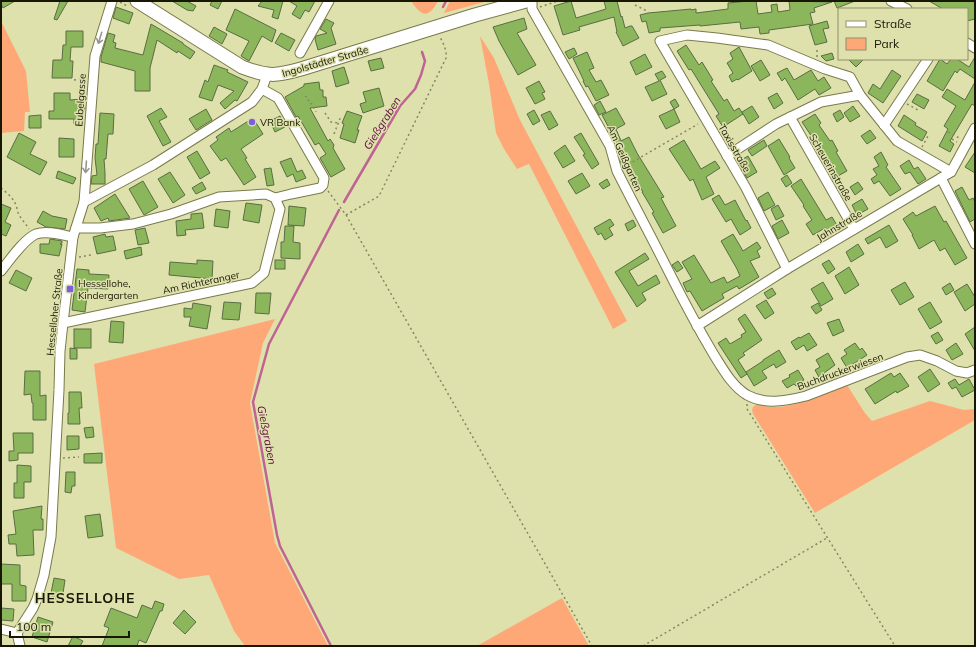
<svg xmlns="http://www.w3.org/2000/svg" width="976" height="647" font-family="Mulish,sans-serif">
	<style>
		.green { fill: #ffa877 }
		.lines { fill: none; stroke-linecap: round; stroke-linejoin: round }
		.stream { stroke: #bf6492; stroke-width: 2.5 }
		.building { fill: #8cb65b; stroke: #596d44 }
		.street-casing { stroke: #797a4b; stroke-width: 11 }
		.secondary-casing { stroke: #797a4b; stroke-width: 15 }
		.path { stroke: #868761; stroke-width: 1.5; stroke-dasharray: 2 3; stroke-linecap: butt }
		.street { stroke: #fff; stroke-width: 9 }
		.secondary { stroke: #fff; stroke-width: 13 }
		.oneway { stroke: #97978e }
		.poi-dot { fill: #7b60da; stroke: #dfe1ad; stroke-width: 1.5 }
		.labels { text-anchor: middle; stroke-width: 3; stroke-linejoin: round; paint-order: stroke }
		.street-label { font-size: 10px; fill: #171704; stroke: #dfe1ad }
		.poi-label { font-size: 10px; fill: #171704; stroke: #dfe1ad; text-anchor: start }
		.water-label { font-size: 11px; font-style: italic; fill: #5d073c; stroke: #dfe1ad }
		.district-label { font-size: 14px; font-weight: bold; letter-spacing: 1px; fill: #171704; stroke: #dfe1ad }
	</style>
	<rect width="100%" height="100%" fill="#dfe1ad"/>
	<g class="green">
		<path d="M411,1H438C428,20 421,16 411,1Z"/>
		<polygon points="450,1 488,1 444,13"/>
		<polygon points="1,21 26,71 30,112 25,112 24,131 1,133"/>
		<polygon points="480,36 494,58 520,120 627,321 613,329 529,164 517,169 504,149 496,133 489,84"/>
		<polygon points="275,319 263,343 250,403 275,543 328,646 245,646 234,631 209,575 179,579 116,548 94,364"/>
		<path d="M847,385L865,413L872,421L930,401L964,410L975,409V420L815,513L753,414L752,410L753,407L757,404C762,405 767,407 772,407C795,408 826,393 847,385Z"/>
		<polygon points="562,598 589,646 477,646"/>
	</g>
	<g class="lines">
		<g class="stream">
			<polyline points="443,7 446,1"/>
			<polyline points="344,202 400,106 415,89 421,75 425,61 422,52"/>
			<polyline points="331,646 280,546 277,535 253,402 269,344 339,210"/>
		</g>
	</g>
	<g class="building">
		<polygon points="1,1 15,1 3,8 1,4"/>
		<polygon points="60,1 68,1 57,20 54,19"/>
		<polygon points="172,1 187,1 196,6 193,11 187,10"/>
		<polygon points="212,1 222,1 218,9 210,5"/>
		<polygon points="262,1 283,1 278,19 272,17 274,10 258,6"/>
		<polygon points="289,1 315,1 309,12 305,10 300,19 292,14 297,6"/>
		<polygon points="571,1 576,18 606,9 604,1 617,1 621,17 622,16 625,28 630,26 632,26 639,38 623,46 616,32 617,32 614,17 579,27 580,30 563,35 554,6"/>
		<polygon points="749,1 756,1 758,14 772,12 771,5 777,4 778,12 790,10 789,1 832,2 814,8 815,12 810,13 813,24 769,30 769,33 760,34 759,27 741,29 740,22 700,26 700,25 660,28 660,31 649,33 646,21 642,22 640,15 648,13 691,9 691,10 696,9 696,13 728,9 728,3"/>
		<polygon points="834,1 855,1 837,8"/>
		<polygon points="929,1 975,1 975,19 967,21 967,9 943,9"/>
		<polygon points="116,7 133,13 129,24 113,18"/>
		<polygon points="235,9 276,30 272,42 262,36 249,61 241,56 249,41 226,30"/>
		<polygon points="524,18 527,29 517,33 536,65 518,75 499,41 493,27"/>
		<polygon points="326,19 334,23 331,28 336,44 318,50 315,39 316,36 327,33 320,29"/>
		<polygon points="827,21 829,28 823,29 827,42 815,45 809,26"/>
		<polygon points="151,24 183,43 183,44 195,52 190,59 178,51 177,53 157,40 150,68 150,91 135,91 135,71 101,62 101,57 108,33 115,35 113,42 116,43 115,48 143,55"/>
		<polygon points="214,27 227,34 222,44 209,36"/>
		<polygon points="66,31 83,31 83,47 71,47 70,61 73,61 72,78 52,78 53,60 62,60 63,45 66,45"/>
		<polygon points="281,33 295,40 289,51 275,43"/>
		<polygon points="686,45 699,65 702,62 713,80 711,81 724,101 727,99 734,111 739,108 743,114 723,127 716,116 719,114 691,69 689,70 677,51"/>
		<polygon points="739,47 752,71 738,80 737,79 732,82 729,76 733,73 727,63 733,59 730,53"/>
		<polygon points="574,48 577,54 569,59 565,52"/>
		<polygon points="587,52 594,68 589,70 596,82 601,80 609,95 596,101 588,86 586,87 583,81 584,81 573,58"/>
		<polygon points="832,53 834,59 826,61 821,56"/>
		<polygon points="645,54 652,67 636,75 630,62"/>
		<polygon points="975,57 975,79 960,69 957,73 955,71 943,91 927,81 940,59 947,64 951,59 957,59 969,67"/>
		<polygon points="381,58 384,68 371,71 368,61"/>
		<polygon points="848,59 864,59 856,67"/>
		<polygon points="761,60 770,75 760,81 751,66"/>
		<polygon points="214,65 228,70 227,72 248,82 237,101 235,100 225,109 220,103 234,91 218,85 212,101 199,97 205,80 208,82"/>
		<polygon points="344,67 349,83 336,87 332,71"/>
		<polygon points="787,68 794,80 811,70 818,81 824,77 831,88 819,95 815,89 798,100 785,78 782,81 777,73"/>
		<polygon points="892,70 901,76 883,103 868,93 873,84 880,89"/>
		<polygon points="662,71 666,77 660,80 667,94 652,101 645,87 659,81 655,74"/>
		<polygon points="539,81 545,92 542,93 545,99 535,104 526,88"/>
		<polygon points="319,82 320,90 323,90 323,97 326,97 327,106 310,108 328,141 330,139 334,145 333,148 345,169 331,177 320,158 326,154 319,143 315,145 298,116 296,117 285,97 304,86 304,84"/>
		<polygon points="975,82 975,106 972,104 950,141 954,144 950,152 939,146 948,129 944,126 956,106 942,97 947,89 965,100"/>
		<polygon points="379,88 384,106 363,113 360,104 366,102 363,92"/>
		<polygon points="54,93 70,93 70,100 84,99 85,109 82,109 83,124 74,124 74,119 49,119 49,111 54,111"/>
		<polygon points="777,93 783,103 774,109 768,98"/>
		<polygon points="917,94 929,100 924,109 912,102"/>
		<polygon points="675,99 679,106 674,109 670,102"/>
		<polygon points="600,101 606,112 599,115 594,105"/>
		<polygon points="752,106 759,117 749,124 742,112"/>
		<polygon points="853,106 860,116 850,122 844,113"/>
		<polygon points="161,108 167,117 159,121 171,142 163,146 147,116"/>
		<polygon points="616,108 625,124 616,129 621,141 629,137 637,153 664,197 661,198 676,226 663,233 652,213 654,212 642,192 643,192 624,161 621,163 618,154 622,152 602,115"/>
		<polygon points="206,109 212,120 196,130 189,119"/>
		<polygon points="674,109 680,122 666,129 659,116"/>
		<polygon points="534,110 540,121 533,125 527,114"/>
		<polygon points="840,110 844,117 837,122 833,114"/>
		<polygon points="347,111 362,116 357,130 359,130 355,143 340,138 344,124 342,123"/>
		<polygon points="550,111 558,125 549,130 541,115"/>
		<polygon points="100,113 114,114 113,134 108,134 106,159 104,159 105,173 105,184 91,184 92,176 97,175 95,158 96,144 98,144"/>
		<polygon points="815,114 821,123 819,125 830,141 832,140 838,151 836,152 847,171 836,177 825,159 824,160 818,149 819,149 814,140 802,122"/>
		<polygon points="41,115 41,128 29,128 29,116"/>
		<polygon points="904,115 916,123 915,125 927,132 922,141 898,126"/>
		<polygon points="280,116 285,127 275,132 270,121"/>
		<polygon points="253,118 263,134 241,149 247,158 245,159 256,177 244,185 226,158 221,161 210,146 218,140 216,137 229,128 231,132"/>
		<polygon points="870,130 876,138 867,144 861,136"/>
		<polygon points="19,133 36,142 30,154 47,162 40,175 7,157"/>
		<polygon points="581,133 599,164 592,169 583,155 585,154 574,137"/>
		<polygon points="59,138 74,139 74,157 59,157"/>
		<polygon points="779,139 790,157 789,158 795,168 784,175 768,146"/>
		<polygon points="684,140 701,169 715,161 720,168 706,177 714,194 702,200 693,179 690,181 669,149"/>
		<polygon points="764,140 767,146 752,156 748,150"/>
		<polygon points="565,145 575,161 563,168 554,153"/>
		<polygon points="197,151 210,173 200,179 187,157"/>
		<polygon points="881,152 888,165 886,167 901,189 890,196 879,181 874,184 871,179 877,175 873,169 879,166 874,157"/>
		<polygon points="975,152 975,173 965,167"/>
		<polygon points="748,156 757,172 747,178 738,162"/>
		<polygon points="291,158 297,172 302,170 306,178 296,182 293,174 287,177 280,162"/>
		<polygon points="909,160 914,169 918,167 926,179 918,184 910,172 905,174 900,166"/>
		<polygon points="271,168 274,185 267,186 264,169"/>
		<polygon points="58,171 76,178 73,184 56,178"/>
		<polygon points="170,172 185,195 173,203 158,179"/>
		<polygon points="582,173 590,186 576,194 568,181"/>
		<polygon points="787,175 792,183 786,187 781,179"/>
		<polygon points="607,179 610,185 603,189 599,184"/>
		<polygon points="801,179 826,220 832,217 838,227 828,233 825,228 813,235 806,224 812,220 803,206 804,205 791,186"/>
		<polygon points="143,181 158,207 144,215 129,189"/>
		<polygon points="202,182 206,189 196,194 192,188"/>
		<polygon points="858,182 863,189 855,195 850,187"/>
		<polygon points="962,187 969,200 973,198 975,202 975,219 970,222 955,191"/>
		<polygon points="768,192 775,205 764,211 758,198"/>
		<polygon points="115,194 130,218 109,221 108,218 101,221 94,208"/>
		<polygon points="719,195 725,205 735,200 746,221 747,220 751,228 740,235 731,219 726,222 712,199"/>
		<polygon points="862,199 868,209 857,215 852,205"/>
		<polygon points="246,203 262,205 259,223 243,220"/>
		<polygon points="1,204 11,208 5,222 11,225 6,236 1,234"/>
		<polygon points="778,205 784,216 776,220 771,209"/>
		<polygon points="289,206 306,208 304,226 288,225"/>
		<polygon points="935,206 944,222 946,221 967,258 955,265 945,248 940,251 934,240 919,249 912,235 913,235 903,219 913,212 916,216"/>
		<polygon points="216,209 230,211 228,228 214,226"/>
		<polygon points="43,211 52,216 67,219 65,229 46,227 37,222"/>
		<polygon points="202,213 204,228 185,230 186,235 177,236 176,221 191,219 191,214"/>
		<polygon points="610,219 614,225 609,228 613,235 605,240 601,233 598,235 594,228"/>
		<polygon points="633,220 636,226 628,231 625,224"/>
		<polygon points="782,220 789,233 778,239 772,226"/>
		<polygon points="889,225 898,241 886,248 880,237 868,244 865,239"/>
		<polygon points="285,226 294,226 293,242 300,243 300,259 281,258 281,242 284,242"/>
		<polygon points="145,228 149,243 138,245 135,230"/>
		<polygon points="105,234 106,237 113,236 116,250 97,254 93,237"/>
		<polygon points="733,234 743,251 757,242 761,248 757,251 760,257 750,261 759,277 739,289 737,286 722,294 724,298 702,311 690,291 687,292 683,283 692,279 682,262 694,255 711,283 724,277 727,283 740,276 737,269 721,241"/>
		<polygon points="50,239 62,241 62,243 60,244 62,244 59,256 40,253 40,244 49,244"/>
		<polygon points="858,244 864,254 851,262 846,252"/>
		<polygon points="141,247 142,255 126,259 124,251"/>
		<polygon points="645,253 649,259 629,271 638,286 656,275 660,283 642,293 646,300 637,307 615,272"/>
		<polygon points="197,260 213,261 212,279 169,275 170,262 197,264"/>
		<rect x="275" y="260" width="10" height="9"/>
		<polygon points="829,260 835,269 828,274 822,264"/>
		<polygon points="678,261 683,268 677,272 672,265"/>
		<polygon points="849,267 859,285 845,294 835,276"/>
		<polygon points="77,269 89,270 89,274 109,275 108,289 88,288 85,312 72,310"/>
		<polygon points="16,270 32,278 26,291 9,283"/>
		<polygon points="823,282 833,299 821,306 811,289"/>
		<polygon points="905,282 914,297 900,305 891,290"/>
		<polygon points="950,283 954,290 946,295 942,288"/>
		<polygon points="967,284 975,297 975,304 965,311 954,292"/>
		<polygon points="772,288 776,294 768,299 764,293"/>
		<polygon points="256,293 271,293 269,314 255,313"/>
		<polygon points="766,300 774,313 765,319 756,306"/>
		<polygon points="224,302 241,303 239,320 222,319"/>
		<polygon points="930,302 942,322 930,329 918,309"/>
		<polygon points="193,303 211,306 207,329 189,326 191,317 184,317 184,308 192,309"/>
		<polygon points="818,303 822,310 816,314 811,307"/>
		<polygon points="745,314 762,340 743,353 745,355 738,360 747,374 741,378 718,343 726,338 730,344 742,337 741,335 746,332 738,319"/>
		<polygon points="839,319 844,331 833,336 827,323"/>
		<polygon points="111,321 124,322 123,343 109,342"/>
		<polygon points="975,327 975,351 965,334"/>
		<rect x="74" y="329" width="17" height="19"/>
		<polygon points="938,332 943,340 936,344 931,336"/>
		<polygon points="809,333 817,345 807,351 804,345 796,350 791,342 799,337 800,338"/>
		<polygon points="855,343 860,350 862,348 867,355 847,368 841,358 847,354 844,350"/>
		<polygon points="956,343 963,354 952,360 946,350"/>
		<polygon points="70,348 77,349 77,359 70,359"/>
		<polygon points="779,350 786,362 776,368 774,364 762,371 767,378 754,386 746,372 763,361 763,360"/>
		<polygon points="828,353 835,365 824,373 826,376 820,379 815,370 820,367 816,360"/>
		<polygon points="930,369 940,384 928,392 918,377"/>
		<polygon points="798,370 804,380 796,386 794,384 787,388 782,381 790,377 789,375"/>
		<polygon points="25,371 40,371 40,396 46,395 46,420 33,420 33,403 32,403 31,394 24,395"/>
		<polygon points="891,373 894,377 900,373 909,386 897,393 896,391 875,404 865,389"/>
		<polygon points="955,379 959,385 969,379 975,390 962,397 956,387 952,389 948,383"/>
		<polygon points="69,392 81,392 82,408 79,408 80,424 68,424 68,413 69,413"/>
		<polygon points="93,427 94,437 86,438 84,428"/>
		<polygon points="13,433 33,433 33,453 18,453 18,460 9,461 9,451 14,451"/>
		<polygon points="67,436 79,436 79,449 67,450"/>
		<polygon points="102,453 102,463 84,463 84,454"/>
		<polygon points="17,465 31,466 31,482 24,482 24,498 14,498 14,483 17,483"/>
		<polygon points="66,472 75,472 75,486 72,486 71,493 65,492"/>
		<polygon points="42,506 41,519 43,519 43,530 33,530 34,555 17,556 16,544 9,544 8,535 16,534 13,511"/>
		<polygon points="100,514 103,536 88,538 85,516"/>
		<polygon points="1,564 20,565 20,585 26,586 26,601 12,601 12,584 1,584"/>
		<polygon points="54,578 65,580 62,600 50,598"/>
		<polygon points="155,601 164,604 162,611 160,611 146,643 139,640 137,646 102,646 109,628 104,626 111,608 137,618 142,605 152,609"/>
		<polygon points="1,608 14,609 13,621 1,620"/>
		<polygon points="184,610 196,622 185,634 173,623"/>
		<polygon points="38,617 53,622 47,642 32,637"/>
		<polygon points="73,636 83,641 80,646 68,646"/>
	</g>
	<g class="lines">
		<g class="street-casing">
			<g id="street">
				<path d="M532,1V9L610,146L617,171C634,205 652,238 669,272C683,300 698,328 714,355C723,369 732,386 747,395C765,405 786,401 806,396L907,357L920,355L937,361L956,371L967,373L975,370"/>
				<polyline points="891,1 907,9"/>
				<polyline points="967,43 975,48"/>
				<polyline points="300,53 329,1"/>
				<polyline points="262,89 278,98 324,178 323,185 320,188 291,194 275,198"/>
				<polyline points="790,117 854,229"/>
				<polyline points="884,125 928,59"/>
				<polyline points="727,156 776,124 821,102 860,95"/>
				<polyline points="941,178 975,244"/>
				<polyline points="84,202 153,165 252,102 262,89 267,75"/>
				<polyline points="787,269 746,188 660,41 687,35 717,38 768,45 825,69 850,77 860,95 897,141 951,172"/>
				<path d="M1,271C9,261 24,239 36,234C47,230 63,235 73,237"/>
				<polyline points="63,323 252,283 264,273 280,209 275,198 266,194 219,197 171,214 133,224 100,228 76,228"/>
				<polyline points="697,326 787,269 951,172 975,128"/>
				<polyline points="1,629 17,633"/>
				<polyline points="20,646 17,633 33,608 37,599 44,575 51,537 59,390 60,351 63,323 73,237 84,202 95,56 112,1"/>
			</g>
		</g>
		<g class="secondary-casing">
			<path id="secondary" d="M137,1L242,67C268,77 276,76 301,69L475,15L526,1"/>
		</g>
		<g class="path">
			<polyline points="120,2 127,6"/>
			<polyline points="635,5 647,11"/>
			<polyline points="540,7 558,1"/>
			<polyline points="817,57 817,47"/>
			<polyline points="74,80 84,79"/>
			<polyline points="305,96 308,98 309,103 312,104 316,112"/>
			<polyline points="907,104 918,110"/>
			<polyline points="325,113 331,122 338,123"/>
			<polyline points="948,132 961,139"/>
			<polyline points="334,134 341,116"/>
			<polyline points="952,139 957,142"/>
			<polyline points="922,147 928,136"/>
			<polyline points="624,167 698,124"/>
			<path d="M1,188C6,192 12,197 15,203C17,206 17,211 19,215C22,220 26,224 29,229"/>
			<polyline points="328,191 346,215 592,646"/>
			<path d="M346,215L379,196L446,58C447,50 443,43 440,37"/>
			<polyline points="79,257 91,255"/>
			<polyline points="747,404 747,409 895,646"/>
			<polyline points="63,458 79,457"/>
			<polyline points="643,646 827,538"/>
		</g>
		<use href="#street" class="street"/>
		<use href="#secondary" class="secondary"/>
	</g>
	<defs><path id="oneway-shaft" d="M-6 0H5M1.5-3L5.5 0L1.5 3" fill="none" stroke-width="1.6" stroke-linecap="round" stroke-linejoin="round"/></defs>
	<g class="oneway">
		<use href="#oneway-shaft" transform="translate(100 38) rotate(107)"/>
		<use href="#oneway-shaft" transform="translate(86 167) rotate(94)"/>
	</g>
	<g class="poi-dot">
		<circle cx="252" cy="122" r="4"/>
		<rect x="66" y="285" width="8" height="8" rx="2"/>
	</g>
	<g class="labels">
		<g class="street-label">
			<text transform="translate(325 61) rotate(-16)" y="4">Ingolstädter Straße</text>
			<text transform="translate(80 100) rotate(-86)" y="4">Eubelgasse</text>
			<text transform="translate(735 148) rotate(60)" y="4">Taxisstraße</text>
			<text transform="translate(625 158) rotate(66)" y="4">Am Geißgarten</text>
			<text transform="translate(831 167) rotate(60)" y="4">Scheuerinstraße</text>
			<text transform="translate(839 225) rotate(-31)" y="4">Jahnstraße</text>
			<text transform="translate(201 282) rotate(-12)" y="4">Am Richteranger</text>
			<text transform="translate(54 312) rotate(-84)" y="4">Hesselloher Straße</text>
			<text transform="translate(840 371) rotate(-20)" y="4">Buchdruckerwiesen</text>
		</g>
		<g class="poi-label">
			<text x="260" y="126">VR Bank</text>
			<text x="78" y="287">Hessellohe,<tspan x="78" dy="12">Kindergarten</tspan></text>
		</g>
		<g class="water-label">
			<text transform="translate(382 123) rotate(-58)" y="4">Gießgraben</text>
			<text transform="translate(267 435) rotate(79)" y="4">Gießgraben</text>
		</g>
		<g class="district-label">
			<text x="85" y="603">HESSELLOHE</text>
		</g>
	</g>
	<rect width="976" height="647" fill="none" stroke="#171704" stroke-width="4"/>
	<rect x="838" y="8" width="130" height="52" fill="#dfe1ad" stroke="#8f9069"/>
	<rect x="846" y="21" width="20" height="6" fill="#ffffff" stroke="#8f9069"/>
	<text x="874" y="28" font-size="12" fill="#171704">Straße</text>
	<rect x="846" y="38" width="20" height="12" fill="#ffa877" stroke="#8f9069"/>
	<text x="874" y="48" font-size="12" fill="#171704">Park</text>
	<path d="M10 631v6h119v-6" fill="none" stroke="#171704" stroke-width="2"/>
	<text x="16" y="631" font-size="12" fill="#171704" stroke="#dfe1ad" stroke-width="3" paint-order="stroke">100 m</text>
</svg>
